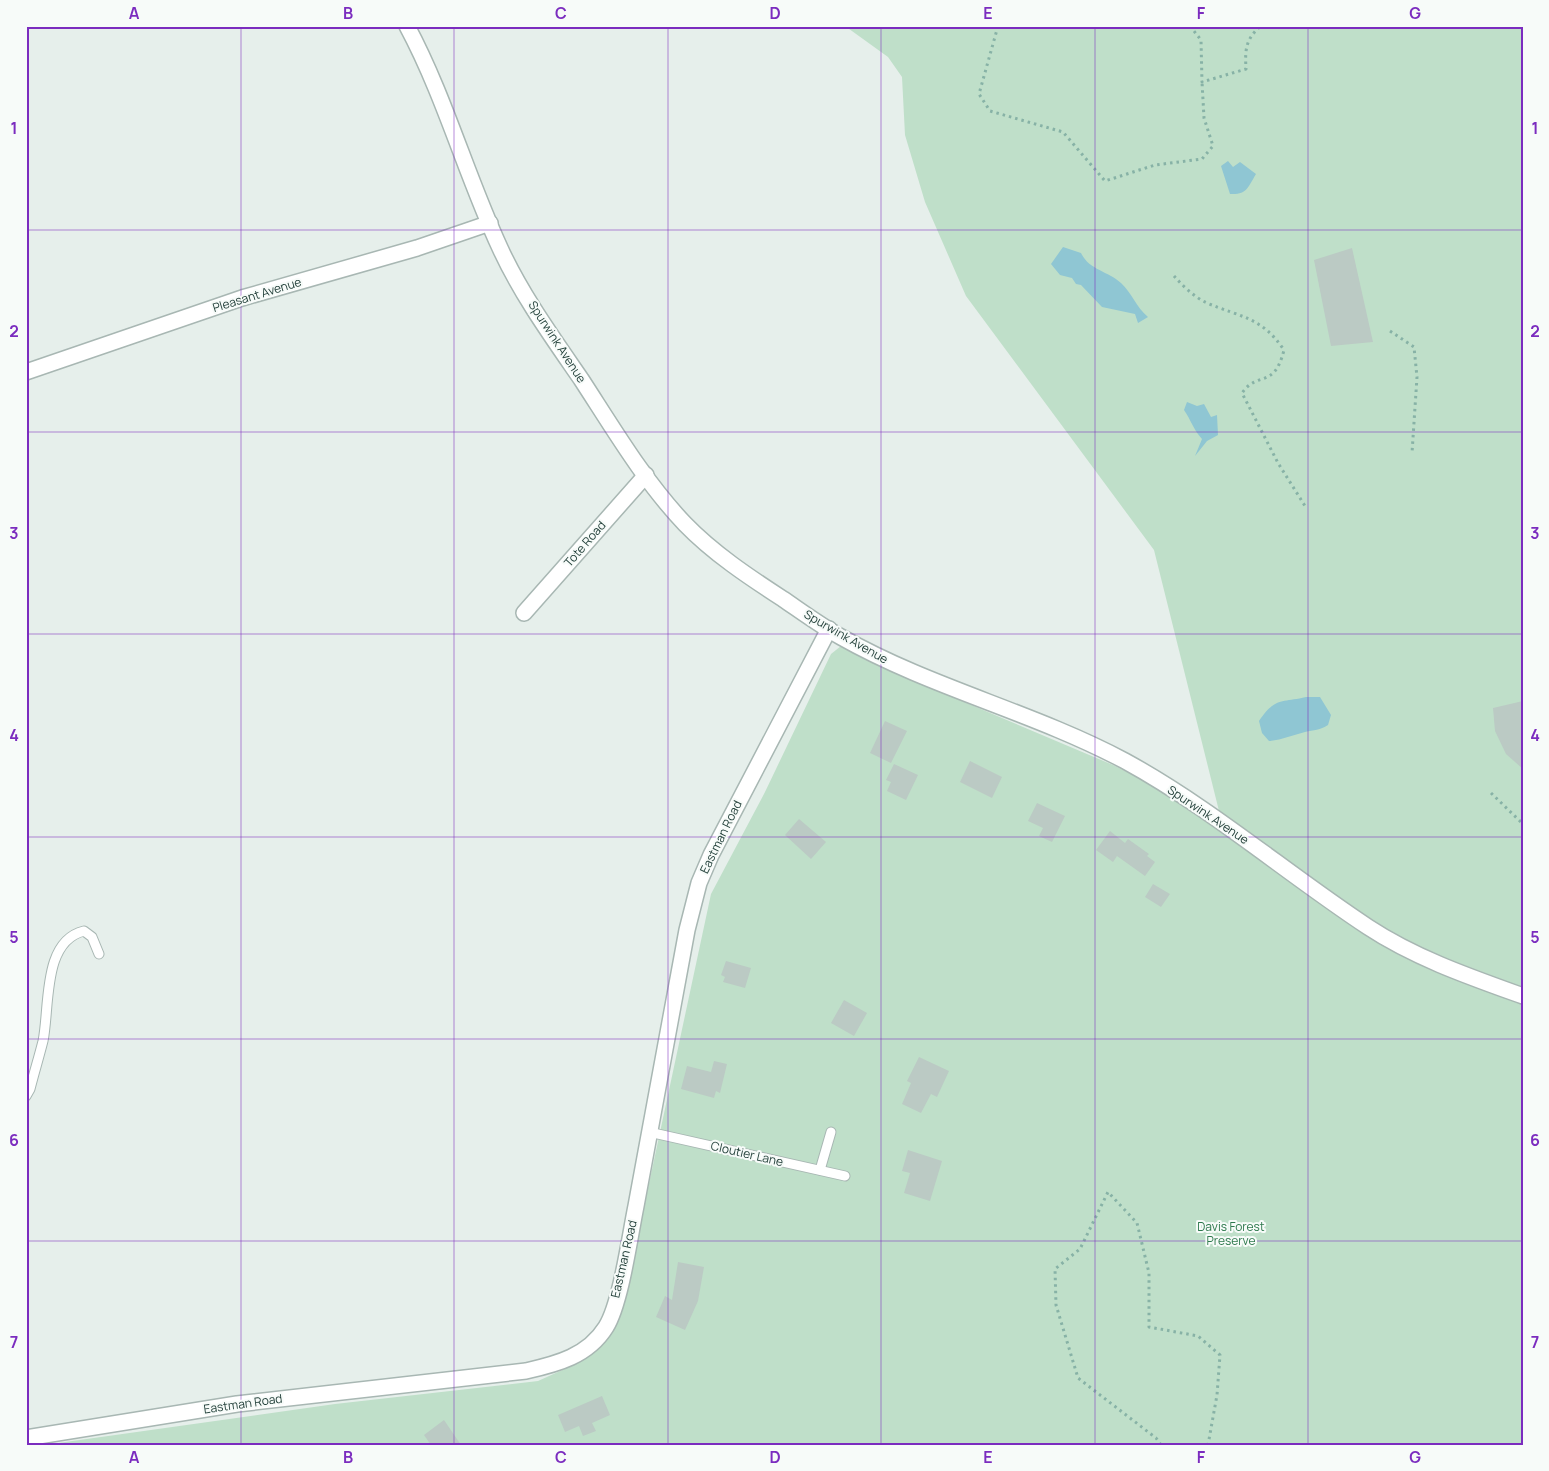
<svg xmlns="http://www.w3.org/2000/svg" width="1549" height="1471" font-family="Manrope,sans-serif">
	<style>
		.green { fill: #bfdfc9 }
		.water { fill: #8fc6d3 }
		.building { fill: #bbcac4 }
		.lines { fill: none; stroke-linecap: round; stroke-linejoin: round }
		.lane-casing { stroke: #a8b7b3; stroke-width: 11 }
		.street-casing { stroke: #a8b7b3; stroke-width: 18 }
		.path { stroke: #87b2a6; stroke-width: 3; stroke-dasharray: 2.5 4; stroke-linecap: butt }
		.lane { stroke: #fff; stroke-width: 9 }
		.street { stroke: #fff; stroke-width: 15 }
		.grid { fill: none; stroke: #7b2cbf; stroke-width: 1; stroke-opacity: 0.55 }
		.labels { text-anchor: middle; stroke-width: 4; stroke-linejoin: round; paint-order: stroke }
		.street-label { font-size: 12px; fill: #24413b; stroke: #f7fbf9 }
		.park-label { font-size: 12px; fill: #2e794d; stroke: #f7fbf9 }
		.neatline { fill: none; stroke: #7b2cbf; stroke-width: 2 }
		.grid-label { font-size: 16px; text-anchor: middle; font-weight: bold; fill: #7b2cbf }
	</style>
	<rect width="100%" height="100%" fill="#e6efeb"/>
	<polygon class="green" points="845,26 1523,26 1523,1445 44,1445 335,1404 538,1381 569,1367 587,1355 623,1305 711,894 765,792 831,654 841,646 848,647 891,671 1113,765 1145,781 1219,830 1222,823 1154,550 966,296 925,202 905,135 902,77 888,57"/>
	<g class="water">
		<path d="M1228,161L1233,167L1240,162L1256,174C1248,187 1247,195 1230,194L1221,166Z"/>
		<path d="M1063,247L1081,253C1089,270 1108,271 1121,283C1132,293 1136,307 1148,317L1138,323L1135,314L1102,307L1081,285L1076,284L1072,278L1060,275L1051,264Z"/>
		<path d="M1187,402L1197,406L1204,404L1211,417L1217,415L1218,435L1207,441L1195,456L1202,439C1193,429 1191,420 1184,410Z"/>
		<path d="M1306,697H1320L1331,715L1328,725C1320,730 1314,730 1305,732C1293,735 1282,740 1269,741L1262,733L1259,721C1275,697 1281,703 1306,697Z"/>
	</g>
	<g class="building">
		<polygon points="1352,248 1373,342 1331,346 1314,260"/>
		<polygon points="1523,701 1523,769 1506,754 1495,731 1493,708"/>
		<polygon points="885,721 907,731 891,763 870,753"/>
		<polygon points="970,761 1002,777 992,798 960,782"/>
		<polygon points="894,764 918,775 906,800 887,791 891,782 886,780"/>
		<polygon points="1037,803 1065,816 1052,842 1039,836 1043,828 1028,821"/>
		<polygon points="799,819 826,842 811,859 785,835"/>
		<polygon points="1110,831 1125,843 1128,839 1149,854 1147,856 1155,862 1145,876 1117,856 1113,862 1096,850"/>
		<polygon points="1153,884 1170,894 1161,907 1145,897"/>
		<polygon points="726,961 751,968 745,988 723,982 725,977 721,975"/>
		<polygon points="844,1000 867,1013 854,1036 831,1023"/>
		<polygon points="919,1057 949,1071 937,1097 931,1094 921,1113 902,1104 911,1083 907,1081"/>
		<polygon points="714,1061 727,1064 720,1093 716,1091 714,1098 681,1089 687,1066 711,1072"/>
		<polygon points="908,1150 942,1161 930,1201 904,1193 910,1173 902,1171"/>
		<polygon points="678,1262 704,1267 698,1301 685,1330 656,1317 665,1296 672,1300"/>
		<polygon points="602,1396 610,1415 592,1423 596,1431 583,1436 579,1426 565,1432 558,1415"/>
		<polygon points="444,1420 461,1445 431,1445 424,1435"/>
	</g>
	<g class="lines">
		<g class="lane-casing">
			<g id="lane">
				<path d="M26,1096L30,1089C34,1073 39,1057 43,1041C50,1007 42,941 84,931L92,937L99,954"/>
				<polyline points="649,1132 845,1176"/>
				<polyline points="820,1170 831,1132"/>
			</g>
		</g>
		<g class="street-casing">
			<g id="street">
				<path d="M407,26C445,97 466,175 500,248C521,294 552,337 581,379C613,428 644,481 685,524C713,553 749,577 783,599C802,612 821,626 841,637C931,688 1033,712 1125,761C1211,808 1286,873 1368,927C1415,958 1470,977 1523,996"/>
				<polyline points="26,372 242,298 417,248 490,223"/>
				<polyline points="524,613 646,475"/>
				<path d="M26,1438L237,1404L526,1371C557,1364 588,1356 606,1327C621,1303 630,1235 636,1206C653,1114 670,1022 687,930L699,883L711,855L829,629"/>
			</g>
		</g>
		<g class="path">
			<polyline points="998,26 979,94 990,111 1063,132 1105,181 1155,165 1202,159 1213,146 1204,118 1202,82"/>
			<path d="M1190,26L1201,40L1202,82L1246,69C1245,51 1245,39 1261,26"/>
			<path d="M1174,276C1183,286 1194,297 1207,303C1240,317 1262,317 1284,350C1274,390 1258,370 1242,393L1278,463L1305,506"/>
			<polyline points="1390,331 1414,347 1417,377 1412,453"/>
			<polyline points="1491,793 1523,824"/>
			<polyline points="1161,1445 1156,1438 1078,1378 1056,1305 1055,1269 1080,1249 1108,1192 1137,1223 1149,1273 1149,1327 1198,1336 1220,1355 1217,1395 1208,1445"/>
		</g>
		<use href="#lane" class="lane"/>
		<use href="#street" class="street"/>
	</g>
	<path class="grid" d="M241,26V1445M454,26V1445M668,26V1445M881,26V1445M1095,26V1445M1308,26V1445M26,230H1523M26,432H1523M26,634H1523M26,837H1523M26,1039H1523M26,1241H1523"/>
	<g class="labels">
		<g class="street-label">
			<text transform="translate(257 295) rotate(-17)" y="4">Pleasant Avenue</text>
			<text transform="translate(557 342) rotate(57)" y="4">Spurwink Avenue</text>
			<text transform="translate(585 544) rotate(-49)" y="4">Tote Road</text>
			<text transform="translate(846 637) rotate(30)" y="4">Spurwink Avenue</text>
			<text transform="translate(1208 815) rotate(34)" y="4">Spurwink Avenue</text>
			<text transform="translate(721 837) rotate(-64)" y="4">Eastman Road</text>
			<text transform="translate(747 1154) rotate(13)" y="4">Cloutier Lane</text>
			<text transform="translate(624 1259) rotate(-77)" y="4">Eastman Road</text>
			<text transform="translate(243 1404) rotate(-8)" y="4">Eastman Road</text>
		</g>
		<g class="park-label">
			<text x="1231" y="1231">Davis Forest<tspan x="1231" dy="14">Preserve</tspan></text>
		</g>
	</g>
	<rect width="1549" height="1471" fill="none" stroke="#f7fbf9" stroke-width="55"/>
	<rect x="28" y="28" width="1494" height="1416" class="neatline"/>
	<g class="grid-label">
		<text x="134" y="19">A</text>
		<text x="348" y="19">B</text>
		<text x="561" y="19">C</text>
		<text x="775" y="19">D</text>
		<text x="988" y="19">E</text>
		<text x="1201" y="19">F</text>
		<text x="1415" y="19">G</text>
		<text x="14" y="134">1</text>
		<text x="1535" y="134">1</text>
		<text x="14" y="337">2</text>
		<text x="1535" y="337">2</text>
		<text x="14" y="539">3</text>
		<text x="1535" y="539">3</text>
		<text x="14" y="741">4</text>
		<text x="1535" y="741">4</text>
		<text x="14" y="943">5</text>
		<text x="1535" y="943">5</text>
		<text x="14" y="1146">6</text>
		<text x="1535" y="1146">6</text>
		<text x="14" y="1348">7</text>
		<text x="1535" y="1348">7</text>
		<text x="134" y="1463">A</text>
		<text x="348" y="1463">B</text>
		<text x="561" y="1463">C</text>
		<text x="775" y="1463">D</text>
		<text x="988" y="1463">E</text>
		<text x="1201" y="1463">F</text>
		<text x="1415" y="1463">G</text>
	</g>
</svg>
